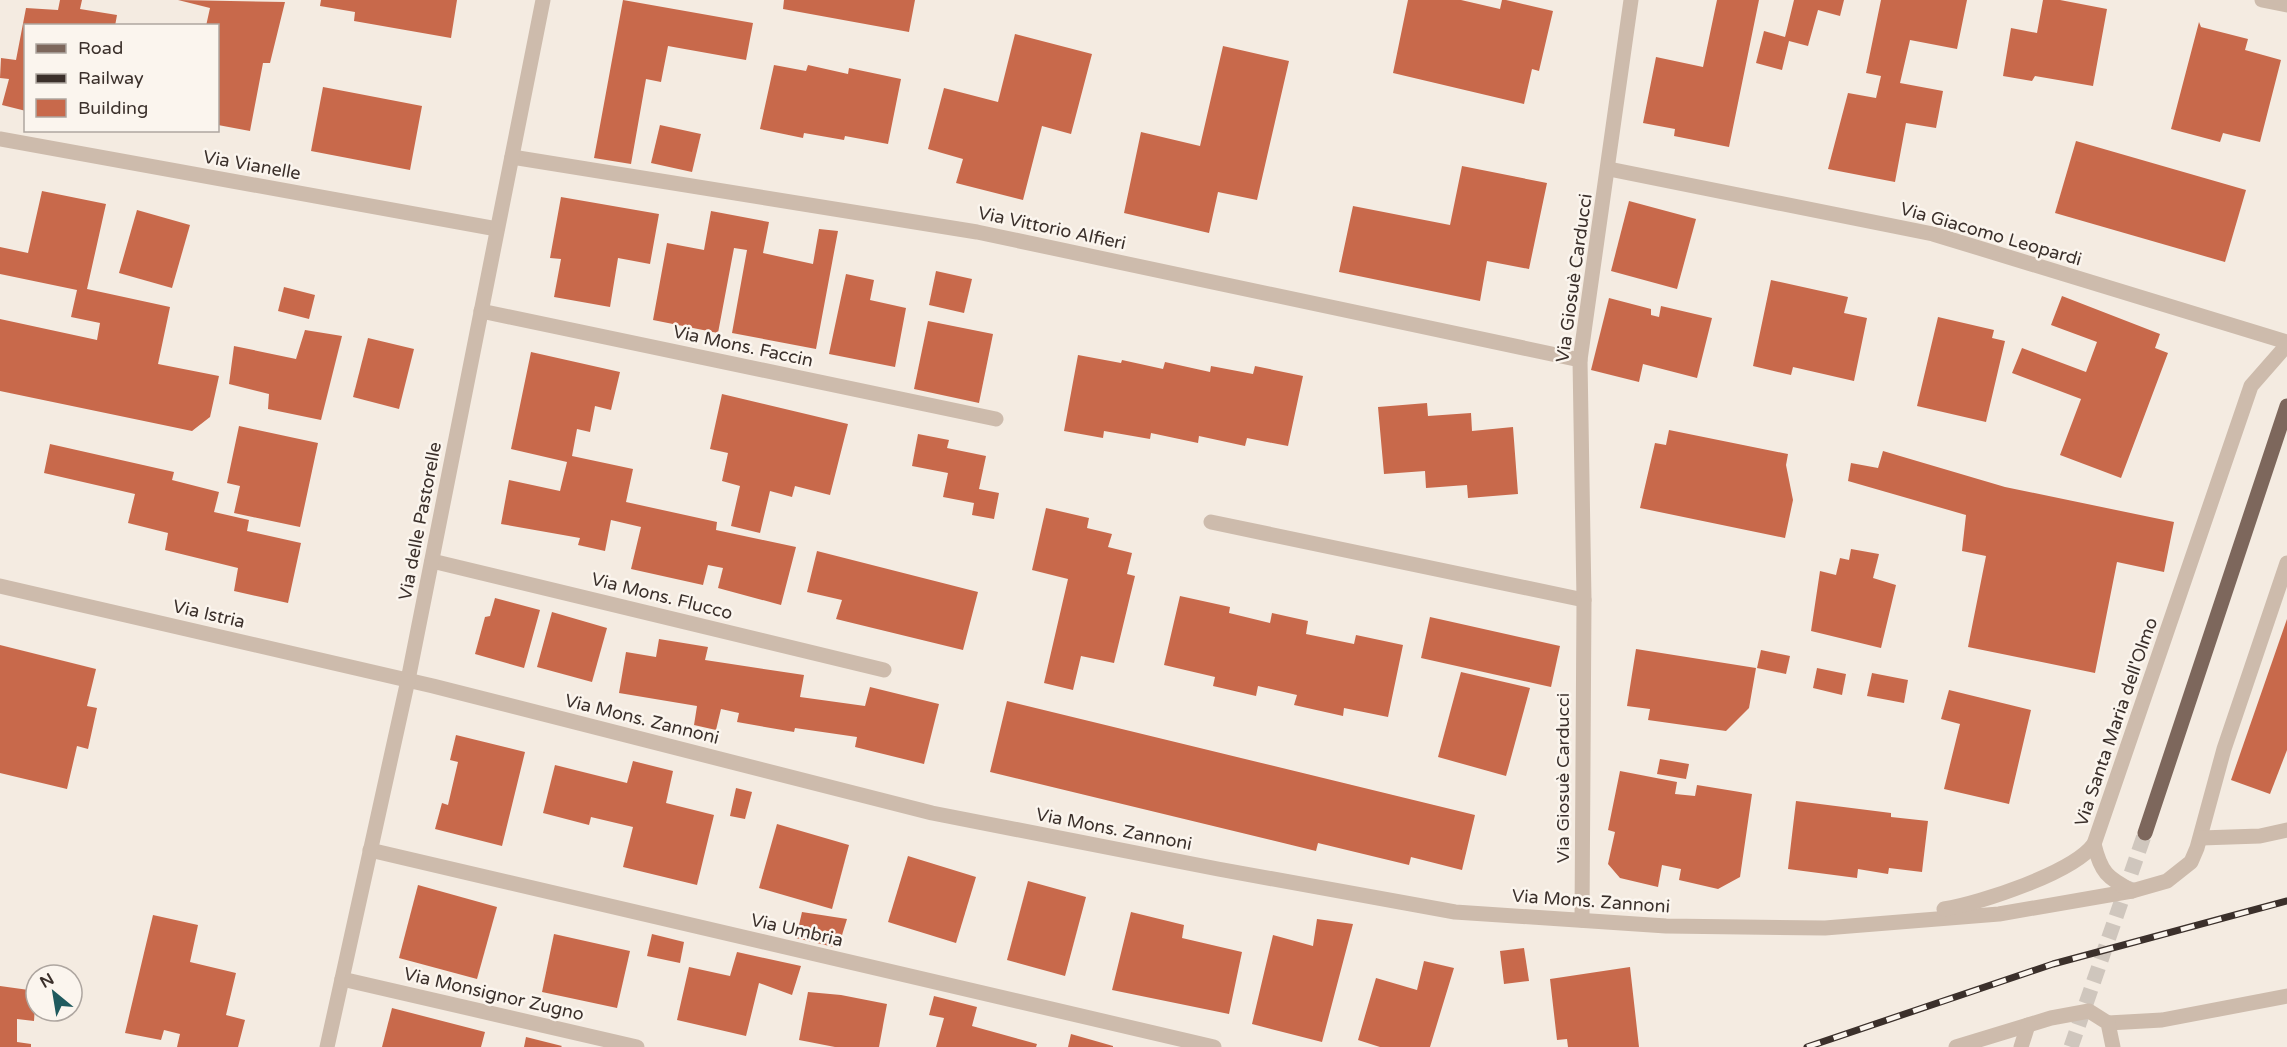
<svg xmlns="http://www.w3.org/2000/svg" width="2287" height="1047" font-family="'Varela Round',sans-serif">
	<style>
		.building { fill: #c8694b }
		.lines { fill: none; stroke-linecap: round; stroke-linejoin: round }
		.major-tunnel { stroke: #cfc6bd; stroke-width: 15; stroke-dasharray: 15 8; stroke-linecap: butt }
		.minor { stroke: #cdbbac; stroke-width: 15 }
		.major { stroke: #7d675c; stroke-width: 15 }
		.rail-casing { stroke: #3b302b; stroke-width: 7 }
		.rail { stroke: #fbf5ee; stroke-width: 4.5; stroke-dasharray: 14; stroke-linecap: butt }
		.labels { text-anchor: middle; stroke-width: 5; stroke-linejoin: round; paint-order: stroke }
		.street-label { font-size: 18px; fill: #3b302b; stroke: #fbf5ee }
	</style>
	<rect width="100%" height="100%" fill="#f4ebe1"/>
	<g class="building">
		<polygon points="60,0 82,0 80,9 117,15 115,26 26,26 26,111 2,105 9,79 0,78 1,58 16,60 26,8 58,10"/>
		<polygon points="178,0 285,2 270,63 263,63 250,131 218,125 218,26 206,26 210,8"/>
		<polygon points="321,0 457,0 451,38 354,21 355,12 320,6"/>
		<polygon points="623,0 753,23 746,60 668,46 661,82 646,79 631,164 594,158"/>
		<polygon points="784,0 915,0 909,32 783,9"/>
		<polygon points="1408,0 1461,0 1500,9 1502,0 1506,0 1553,11 1539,71 1532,69 1524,104 1393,73"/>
		<polygon points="1717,0 1759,0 1729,147 1674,136 1675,129 1643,123 1656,57 1703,67"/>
		<polygon points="1794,0 1844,0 1840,16 1818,10 1808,46 1789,41 1782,70 1756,63 1764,31 1785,37"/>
		<polygon points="1881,0 1967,0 1957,49 1910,40 1900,83 1943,91 1936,128 1906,123 1895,182 1828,169 1848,93 1876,98 1881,76 1866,73"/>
		<polygon points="2043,0 2060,0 2107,9 2093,86 2035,76 2032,81 2003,76 2011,28 2037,33"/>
		<polygon points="2199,22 2201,27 2248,39 2245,50 2281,60 2260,142 2223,133 2220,142 2171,129"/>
		<polygon points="1015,34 1092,54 1071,134 1042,126 1023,200 956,183 963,159 928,149 944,88 998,102"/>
		<polygon points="1223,46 1289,61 1257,200 1218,192 1209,233 1124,213 1141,132 1200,146"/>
		<polygon points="774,65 806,71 808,65 848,74 849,68 901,79 888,144 845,136 844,140 804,133 803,138 760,129"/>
		<polygon points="323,87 422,106 410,170 311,151"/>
		<polygon points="660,125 701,134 692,172 651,163"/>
		<polygon points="2076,141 2246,190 2225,262 2055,213"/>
		<polygon points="1462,166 1547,183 1529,269 1487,261 1480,301 1339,272 1353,206 1450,225"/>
		<polygon points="42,191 106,204 87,289 170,307 158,364 219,376 210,417 192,431 0,391 0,319 97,340 100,323 71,317 77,290 0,274 0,247 28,253"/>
		<polygon points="561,197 659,214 650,264 618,258 610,307 554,297 561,259 550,258"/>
		<polygon points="1629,201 1696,219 1677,289 1611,271"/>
		<polygon points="137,210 190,225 172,288 119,273"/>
		<polygon points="711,211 769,222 763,253 813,264 819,229 838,231 816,349 732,333 747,250 734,248 718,333 653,320 667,243 704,250"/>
		<polygon points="936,271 972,279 964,313 929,305"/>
		<polygon points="846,274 874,280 870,300 906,308 895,367 829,354"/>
		<polygon points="1771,280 1848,297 1844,313 1867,318 1854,381 1793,367 1791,375 1753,366"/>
		<polygon points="284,287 315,295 309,319 278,311"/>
		<polygon points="2062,296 2160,334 2155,348 2168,353 2121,478 2060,455 2081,399 2012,373 2022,348 2086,372 2097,342 2051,325"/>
		<polygon points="1609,298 1651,309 1651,315 1659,317 1661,306 1712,318 1697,378 1643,364 1639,382 1591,370"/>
		<polygon points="1938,317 1994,330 1992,338 2005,341 1986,422 1917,406"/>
		<polygon points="928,321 993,334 979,403 914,389"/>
		<polygon points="305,330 342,336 321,420 268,409 269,394 229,384 234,346 296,359"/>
		<polygon points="368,338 414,349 399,409 353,397"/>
		<polygon points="531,352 620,372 611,410 595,406 590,432 577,429 572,456 633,469 626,502 717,522 716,530 796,547 781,605 718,588 723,568 708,565 703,585 631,569 641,527 611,520 605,551 578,545 580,538 501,524 509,480 560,491 567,462 511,449"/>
		<polygon points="1078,355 1121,363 1122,360 1163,369 1165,362 1210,372 1211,366 1253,374 1255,366 1303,376 1288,446 1247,438 1245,446 1199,436 1198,443 1151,433 1150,439 1104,431 1103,438 1064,431"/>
		<polygon points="722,394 848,424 830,495 795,486 792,497 770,491 760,533 731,526 740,486 722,481 728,453 710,449"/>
		<polygon points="1427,403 1428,416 1471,413 1472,431 1513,427 1518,494 1468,498 1467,485 1426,488 1425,471 1384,474 1378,407"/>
		<polygon points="239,426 318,443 300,527 234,513 240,486 227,483"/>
		<polygon points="1669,430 1788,454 1786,465 1793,500 1785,538 1640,508 1655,443 1666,445"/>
		<polygon points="918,434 949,440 947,448 986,456 979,489 999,493 994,519 972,515 974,503 943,497 948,473 912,466"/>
		<polygon points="50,444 174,472 172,480 219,492 214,512 249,520 247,531 301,543 288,603 234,591 238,568 165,550 168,533 128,523 135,494 44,473"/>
		<polygon points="1883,451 2005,487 2174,522 2164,572 2117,562 2095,673 1968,647 1986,556 1962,551 1966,515 1848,481 1851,463 1878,468"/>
		<polygon points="1046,508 1089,518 1087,528 1112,534 1108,547 1132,553 1127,574 1135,576 1114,663 1081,656 1073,690 1044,683 1068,579 1032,570"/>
		<polygon points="1851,549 1879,554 1873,578 1896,585 1881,648 1811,631 1820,571 1836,575 1840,558 1849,560"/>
		<polygon points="817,551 978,592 963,650 836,619 842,600 807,592"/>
		<polygon points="1180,596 1230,607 1229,613 1270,623 1272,613 1308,621 1306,634 1354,644 1356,635 1403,645 1388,717 1344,708 1343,716 1294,705 1297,695 1258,686 1256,696 1213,686 1215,677 1164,665"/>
		<polygon points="495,598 540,610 524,668 475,654 485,617 490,616"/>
		<polygon points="552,612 607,628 592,682 537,667"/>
		<polygon points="1430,617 1560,646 1551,687 1421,658"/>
		<polygon points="2287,619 2287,750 2270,794 2231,780"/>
		<polygon points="659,639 708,647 705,660 804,675 800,697 865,706 870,687 939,704 924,764 855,747 857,737 795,728 794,732 737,722 739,713 721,709 716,730 694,725 697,706 619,693 626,652 656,657"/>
		<polygon points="0,645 96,669 87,706 97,708 88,749 77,746 67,789 0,773"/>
		<polygon points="1636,649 1756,668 1749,708 1726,731 1648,720 1650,709 1627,706"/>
		<polygon points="1761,650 1790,656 1786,674 1757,668"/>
		<polygon points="1817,668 1846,674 1842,695 1813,688"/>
		<polygon points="1461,672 1530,688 1506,776 1438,757"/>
		<polygon points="1872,673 1908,680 1904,703 1867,696"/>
		<polygon points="1949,690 2031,710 2009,804 1944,789 1960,724 1941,719"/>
		<polygon points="1007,701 1475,815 1462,870 1411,857 1409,865 1318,843 1316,851 990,772"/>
		<polygon points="456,735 525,752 502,846 435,829 442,803 448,805 458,762 450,760"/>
		<polygon points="1660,759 1689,764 1686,779 1657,774"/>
		<polygon points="633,761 673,771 666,803 714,815 697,885 623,867 633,827 591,817 589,825 543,813 555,765 627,783"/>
		<polygon points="1620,771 1677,782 1675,794 1695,796 1697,785 1752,794 1740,877 1718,889 1679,880 1681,869 1662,865 1658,887 1620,878 1608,864 1615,832 1608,830"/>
		<polygon points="736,788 752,792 745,819 730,816"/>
		<polygon points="1796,801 1891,813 1891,817 1928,821 1922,872 1889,868 1888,874 1858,869 1857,878 1788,869"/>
		<polygon points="777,824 849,845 832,909 759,888"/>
		<polygon points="908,856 976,877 956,943 888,922"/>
		<polygon points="1028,881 1086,897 1065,976 1007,960"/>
		<polygon points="418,885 497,907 477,979 399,958"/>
		<polygon points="802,912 847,919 838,948 796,938"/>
		<polygon points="1131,912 1184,925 1182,938 1242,952 1229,1014 1112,990"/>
		<polygon points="153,915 198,925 190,962 236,973 226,1015 245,1020 238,1047 177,1047 180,1034 164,1030 161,1040 125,1033"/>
		<polygon points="1317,919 1353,924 1322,1042 1252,1024 1273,935 1313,946"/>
		<polygon points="554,934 630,951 617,1008 542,992"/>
		<polygon points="652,934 684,942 680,963 647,956"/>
		<polygon points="1524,948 1529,981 1504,984 1500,951"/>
		<polygon points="737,952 801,966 792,995 759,983 746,1036 677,1020 689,967 730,976"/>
		<polygon points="1424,961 1454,968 1430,1047 1380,1047 1358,1040 1376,978 1417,990"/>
		<polygon points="1630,967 1639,1047 1568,1047 1567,1039 1557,1040 1550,979"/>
		<polygon points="0,986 36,991 34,1021 17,1019 17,1042 31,1044 31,1047 0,1047"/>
		<polygon points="808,992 841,995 887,1004 879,1047 835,1047 799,1040"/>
		<polygon points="934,996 977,1007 972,1026 1037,1044 1036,1047 936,1047 944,1018 929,1015"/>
		<polygon points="392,1008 485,1032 481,1047 382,1047"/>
		<polygon points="1071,1034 1113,1046 1113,1047 1068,1047"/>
		<polygon points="526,1037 562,1046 561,1047 524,1047"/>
	</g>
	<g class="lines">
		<polyline class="major-tunnel" points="2071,1047 2145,833"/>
		<g class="minor">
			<polyline points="2262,0 2287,5"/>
			<polyline points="0,139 497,229"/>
			<polyline points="512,157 977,232 1580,360"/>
			<polyline points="1609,169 1933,234 2287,342"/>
			<polyline points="481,311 996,419"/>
			<polyline points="1211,522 1584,600"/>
			<polyline points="432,561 884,670"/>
			<polyline points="0,586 433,686 932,813 1218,869 1455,912 1666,926 1825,928 1999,914 2132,891 2167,881 2191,862 2197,848 2224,749 2287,563"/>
			<polyline points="2201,838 2260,836 2287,830"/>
			<path d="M2094,844C2101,873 2107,877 2132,891"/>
			<polyline points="370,850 1214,1047"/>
			<path d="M1944,909C1980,903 2073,873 2094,844L2251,386L2287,345"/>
			<polyline points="1582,920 1584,600 1580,360 1631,0"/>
			<polyline points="342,979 637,1047"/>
			<polyline points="2108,1023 2162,1020 2287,996"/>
			<polyline points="327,1047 408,680 543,0"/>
			<polyline points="1956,1047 2051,1018 2089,1011 2108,1023 2113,1047"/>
			<polyline points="2021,1047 2028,1025"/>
		</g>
		<polyline class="major" points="2145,833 2287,406"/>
		<g class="rail-casing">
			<polyline id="rail" points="1807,1047 2053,964 2287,901"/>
		</g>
		<use href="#rail" class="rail"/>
	</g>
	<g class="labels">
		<g class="street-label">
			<text transform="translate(252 165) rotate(10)" y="6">Via Vianelle</text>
			<text transform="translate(1052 228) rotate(12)" y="6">Via Vittorio Alfieri</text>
			<text transform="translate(1991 234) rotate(16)" y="6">Via Giacomo Leopardi</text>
			<text transform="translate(1574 278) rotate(-82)" y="6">Via Giosuè Carducci</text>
			<text transform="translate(743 346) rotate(12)" y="6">Via Mons. Faccin</text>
			<text transform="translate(420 521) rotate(-79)" y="6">Via delle Pastorelle</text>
			<text transform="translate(662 596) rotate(14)" y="6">Via Mons. Flucco</text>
			<text transform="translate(209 614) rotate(13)" y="6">Via Istria</text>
			<text transform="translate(642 719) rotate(14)" y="6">Via Mons. Zannoni</text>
			<text transform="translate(2116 722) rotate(-71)" y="6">Via Santa Maria dell'Olmo</text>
			<text transform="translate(1563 778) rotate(-90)" y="6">Via Giosuè Carducci</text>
			<text transform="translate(1114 829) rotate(11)" y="6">Via Mons. Zannoni</text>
			<text transform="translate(1591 901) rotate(4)" y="6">Via Mons. Zannoni</text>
			<text transform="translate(797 930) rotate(13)" y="6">Via Umbria</text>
			<text transform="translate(494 994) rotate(13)" y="6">Via Monsignor Zugno</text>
		</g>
	</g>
	<rect x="24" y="24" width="195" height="108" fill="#fbf5ee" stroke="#aea6a0" stroke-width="1.5"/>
	<rect x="36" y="44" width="30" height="9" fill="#7d675c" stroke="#aea6a0" stroke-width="1.5"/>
	<text x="78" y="54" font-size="18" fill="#3b302b">Road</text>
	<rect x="36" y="74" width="30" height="9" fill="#3b302b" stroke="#aea6a0" stroke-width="1.5"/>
	<text x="78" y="84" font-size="18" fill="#3b302b">Railway</text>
	<rect x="36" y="99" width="30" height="18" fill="#c8694b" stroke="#aea6a0" stroke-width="1.5"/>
	<text x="78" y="114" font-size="18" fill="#3b302b">Building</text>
	<g transform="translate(54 993) rotate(330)"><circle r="28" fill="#fbf5ee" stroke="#aea6a0" stroke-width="1.5"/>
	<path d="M0-4.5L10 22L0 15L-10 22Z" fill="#1f5a5e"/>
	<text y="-9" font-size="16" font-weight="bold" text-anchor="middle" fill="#3b302b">N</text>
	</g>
</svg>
